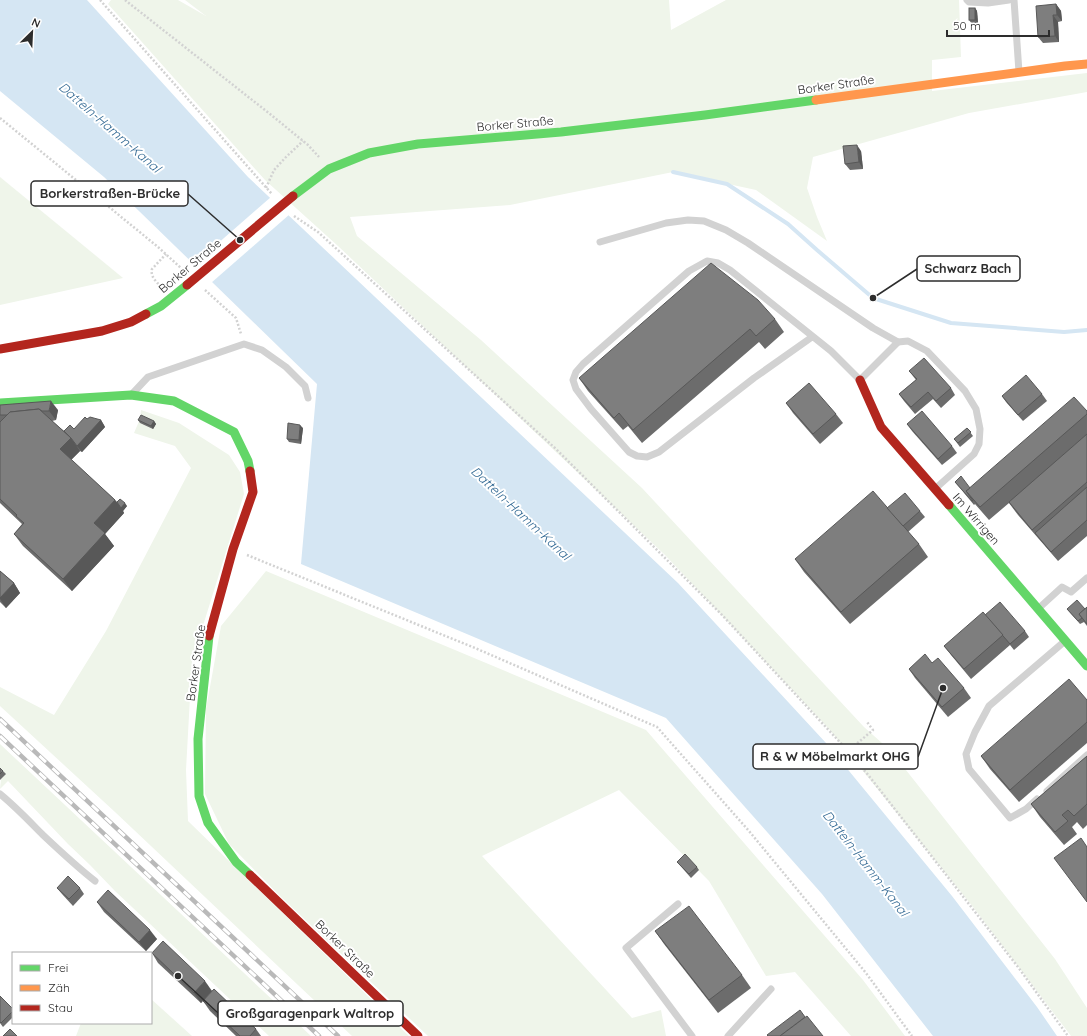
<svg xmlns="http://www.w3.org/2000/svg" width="1087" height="1036" font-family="Quicksand,sans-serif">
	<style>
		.green { fill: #eff5ea }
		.water { fill: #d5e6f3 }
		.pier { fill: #fff }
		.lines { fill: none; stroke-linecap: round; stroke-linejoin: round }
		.stream { stroke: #d5e6f3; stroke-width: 4 }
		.path { stroke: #d2d2d2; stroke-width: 2.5; stroke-dasharray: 2 2; stroke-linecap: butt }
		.lane { stroke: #d2d2d2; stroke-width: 7 }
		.fast { stroke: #63d668; stroke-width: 9 }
		.slow { stroke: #ff974d; stroke-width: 9 }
		.jam { stroke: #b3261e; stroke-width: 9 }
		.rail-casing { stroke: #b9b9b9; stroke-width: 4.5 }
		.rail { stroke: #fff; stroke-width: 3; stroke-dasharray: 9; stroke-linecap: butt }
		.jam-bridge { stroke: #b3261e; stroke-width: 9 }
		.wall { fill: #6c6c6c }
		.shaded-wall { fill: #585858 }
		.building { fill: #7e7e7e; stroke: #585858 }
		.labels { text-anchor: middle; stroke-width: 4; stroke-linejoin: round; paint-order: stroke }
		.street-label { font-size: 12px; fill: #2d2d2d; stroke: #fff }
		.water-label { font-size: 13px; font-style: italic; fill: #356b95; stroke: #fff }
		.leader { fill: none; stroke: #2d2d2d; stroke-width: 1.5 }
		.callout-dot { fill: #2d2d2d; stroke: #fff; stroke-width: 1.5 }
		.callout { fill: #fff; stroke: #2d2d2d; stroke-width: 1.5 }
		.callout-label { font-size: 13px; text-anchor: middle; font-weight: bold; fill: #2d2d2d }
	</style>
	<rect width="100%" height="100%" fill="#fff"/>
	<g class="green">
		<polygon points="111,0 178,0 206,16 185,0 669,0 671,30 726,0 959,0 961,57 932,60 932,91 1087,73 1087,92 969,113 813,157 807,188 817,217 827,241 756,190 673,172 510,205 350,217 357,236 481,340 642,488 864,727 891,751 1055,959 1087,1008 1087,1036 1071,1036 973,907 829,729 665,555 338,246 265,180 108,4"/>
		<polygon points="0,177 123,278 0,305"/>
		<polygon points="141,410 179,423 229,455 240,472 244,494 192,661 186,770 188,821 409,1036 352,1036 115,812 0,706 0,687 54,715 106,631 191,468 175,446 134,433 140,419"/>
		<polygon points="266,571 646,730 863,980 905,1036 851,1036 795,972 766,976 709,881 619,790 482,856 632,1018 661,1010 666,1036 428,1036 280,896 229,844 205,794 206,709 221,626"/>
		<polygon points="0,744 311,1036 269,1036 115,891 90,865 68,844 8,781 0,789 1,779 5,774 0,769"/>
		<polygon points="151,999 192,1036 76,1036 81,1023 151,1023"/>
	</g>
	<polygon class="water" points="0,0 87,0 248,177 678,583 826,743 952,896 1037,1007 1057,1036 933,1036 822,894 666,718 301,564 317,384 104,177 0,91"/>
	<polygon class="pier" points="271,197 290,214 211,283 192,266"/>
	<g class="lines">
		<polyline class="stream" points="673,172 727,184 788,224 817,250 873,298 951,323 1064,332 1087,330"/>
		<g class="path">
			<polyline points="100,0 272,194"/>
			<polyline points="125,0 270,114 308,145 319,157"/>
			<polyline points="0,118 158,247 182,269"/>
			<polyline points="266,188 274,170 286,157 303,141"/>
			<polyline points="294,216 318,232 556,449 723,616 848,751 869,776 1018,967 1068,1036"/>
			<path d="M161,287C157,282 150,277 152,269L166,254"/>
			<polyline points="205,290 236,318 241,334"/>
			<polyline points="247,555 475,648 657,727 749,831 866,973 912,1036"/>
			<polyline points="848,751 873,730 867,722"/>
		</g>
		<g class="lane">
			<polyline points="967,0 969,2 988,3 1009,0"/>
			<polyline points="1014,0 1019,72"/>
			<polyline points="600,242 666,223 688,220 704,221 726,230 748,243 873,328 898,342"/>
			<polyline points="812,337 754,378 659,452 647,457 637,456 629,452 591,409 576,389 573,380 576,372 583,364 689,271 707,261 718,263 730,270 831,351 860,380 898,342 908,341 927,351 965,391 976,409 980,429 979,444 974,454 936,488"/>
			<polyline points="133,393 148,377 244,344 262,350 286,367 305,386 308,398"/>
			<polyline points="1039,608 1062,587 1071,592 1087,578"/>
			<polyline points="1047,791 1087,755"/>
			<path d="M0,794C16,807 29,821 43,835C60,851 77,867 95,881"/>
			<polyline points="1037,799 1026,809 1010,818 969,769 966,754 975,732 989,706 1065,641"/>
			<polyline points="678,904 626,948 692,1036"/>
			<polyline points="728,1036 771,989"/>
		</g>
		<g class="fast">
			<polyline points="293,196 329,169 369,153 418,144 561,132 705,115 816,100"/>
			<polyline points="146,314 161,306 187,285"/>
			<polyline points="0,403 131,395 174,401 234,432 248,461 250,471"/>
			<polyline points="949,505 1087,666"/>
			<polyline points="209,636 198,739 199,796 208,823 236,862 250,875"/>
		</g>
		<polyline class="slow" points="816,100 1065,66 1087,64"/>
		<g class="jam">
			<polyline points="0,349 102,331 131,322 146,314"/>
			<polyline points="860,380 881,427 949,505"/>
			<polyline points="209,636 233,549 253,492 250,471"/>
			<polyline points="250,875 418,1036"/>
		</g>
		<g class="rail-casing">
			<g id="rail">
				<polyline points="0,719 338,1036"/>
				<polyline points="0,736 319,1036"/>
			</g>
		</g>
		<use href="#rail" class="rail"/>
		<polyline class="jam-bridge" points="187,285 293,196"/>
	</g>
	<g class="wall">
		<polygon points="1056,4 1061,11 1062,21 1058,22 1059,42 1043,43 1038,37"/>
		<polygon points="975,8 977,11 978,23 972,24 969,20"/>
		<polygon points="861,151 863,169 850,170 845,164"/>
		<polygon points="775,319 784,332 765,349 759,342 642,443 628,426 623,430 588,391 579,378"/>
		<polygon points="909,371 951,388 955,395 941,408 933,399 915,414 904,401 899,394 916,380"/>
		<polygon points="1042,394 1047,401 1023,421 1006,402 1002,396"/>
		<polygon points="786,403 836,414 843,423 820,444 793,413"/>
		<polygon points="0,405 58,410 56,420 52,421 64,431 74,429 87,419 101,420 105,427 82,452 80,451 71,460 115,500 117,502 127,506 123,511 124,513 105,534 114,546 72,591 23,546 14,534 22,524 0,503"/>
		<polygon points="1087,411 1087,536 1058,561 1018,515 1009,503 989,520 975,504 974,505 955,482 970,488"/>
		<polygon points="138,420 154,421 156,424 153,429 140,423"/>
		<polygon points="907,424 952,446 957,453 942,465 912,431"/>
		<polygon points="303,428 301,444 289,442 287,439"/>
		<polygon points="967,428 973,436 960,447 954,439"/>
		<polygon points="887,508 920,511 925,517 908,532 919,544 928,557 850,624 804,572 795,559"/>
		<polygon points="0,571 14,583 20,593 6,608 0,602"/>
		<polygon points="1087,607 1087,626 1084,622 1080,624 1067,609 1085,609"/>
		<polygon points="985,615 1025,631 1029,637 1014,650 1010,645 971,679 951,655 944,646"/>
		<polygon points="932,663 964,688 971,698 948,717 915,678 909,669"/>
		<polygon points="1087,700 1087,743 1019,802 990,769 981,756"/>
		<polygon points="1087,756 1087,825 1083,829 1077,822 1072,827 1077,834 1064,845 1040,817 1031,804"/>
		<polygon points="0,768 6,774 0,780"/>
		<polygon points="677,862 697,867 699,870 691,878"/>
		<polygon points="57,888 80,888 84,894 73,906 62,894"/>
		<polygon points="97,902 157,939 146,951 104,912"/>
		<polygon points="655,931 742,975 751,988 718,1013 664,944"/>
		<polygon points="152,953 212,991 201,1003 158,963"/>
		<polygon points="0,996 13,1009 13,1017 3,1027 0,1023"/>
		<polygon points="203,1001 256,1029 261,1036 236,1036 210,1011"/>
	</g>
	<g class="shaded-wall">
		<polygon points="1056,4 1061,11 1062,21 1057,15"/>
		<polygon points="975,8 977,11 978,23 975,20"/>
		<polygon points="1053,15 1058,22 1059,42 1055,36"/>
		<polygon points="857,145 861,151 863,169 859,162"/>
		<polygon points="51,401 58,410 56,420 49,411"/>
		<polygon points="101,420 105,427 82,452 77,446"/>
		<polygon points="154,421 156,424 153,429 151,426"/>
		<polygon points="300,425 303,428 301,444 299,440"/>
		<polygon points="71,438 80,451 69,462 60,449"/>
		<polygon points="115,500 121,508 125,503 127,506 123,511 124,513 105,534 114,546 72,591 63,579 94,523"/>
		<polygon points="14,583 20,593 6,608 0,599 0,598"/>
		<polygon points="150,930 157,939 146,951 139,942"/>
		<polygon points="205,981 212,991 201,1003 194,993"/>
	</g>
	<g class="building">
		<polygon points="1056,4 1057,15 1053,15 1055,36 1038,37 1036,6"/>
		<rect x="969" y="8" width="6" height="12"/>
		<polygon points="857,145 859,162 845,164 843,146"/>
		<polygon points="711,263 758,300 775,319 756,336 750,329 633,430 619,413 614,418 579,378"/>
		<polygon points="924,358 951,388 936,401 928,392 911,407 899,394 917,379 909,371"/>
		<polygon points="1026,375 1042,394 1018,415 1002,396"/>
		<polygon points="809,383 836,414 813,434 786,403"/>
		<polygon points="1074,397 1087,411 1087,414 980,507 966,491"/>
		<polygon points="51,401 49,411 42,411 39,409 10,412 7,415 0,415 0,405"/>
		<polygon points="39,409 71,438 60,449 115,500 94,523 105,533 63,579 14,534 24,523 16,516 17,515 0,499 0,422 10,412"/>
		<polygon points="922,411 952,446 938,459 907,424"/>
		<polygon points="141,415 154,421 151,426 138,420"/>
		<polygon points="85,417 87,419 90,417 101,420 77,446 71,438 64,431 70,425 74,429"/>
		<polygon points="288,423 300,425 299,440 287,439"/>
		<polygon points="967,428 971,432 958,443 954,439"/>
		<polygon points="1087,434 1087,482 1032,530 1009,502"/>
		<polygon points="961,476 970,488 966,491 973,501 972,501 955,482"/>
		<polygon points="1087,487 1087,520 1051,552 1035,533"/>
		<polygon points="873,491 919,544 841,612 795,559"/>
		<polygon points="905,493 920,511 903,526 887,508"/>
		<polygon points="120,499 125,503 121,508 117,502"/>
		<polygon points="0,571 14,583 0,598"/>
		<polygon points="1077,600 1085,609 1079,614 1082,618 1078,621 1067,609"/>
		<polygon points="1000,602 1025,631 1010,644 985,615"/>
		<polygon points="1087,607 1087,624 1079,614"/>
		<polygon points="983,612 1003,635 964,669 944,646"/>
		<polygon points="925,654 932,663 938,658 964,688 942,707 909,669"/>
		<polygon points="1069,679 1087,700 1087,722 1010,790 981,756"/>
		<polygon points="1087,756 1087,804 1074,816 1068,810 1062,815 1068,821 1055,832 1031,804"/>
		<polygon points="0,768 3,771 0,774"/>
		<polygon points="1081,838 1087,847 1087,902 1054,858"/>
		<polygon points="685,854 697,867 689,874 677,862"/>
		<polygon points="68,876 80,888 69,899 57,888"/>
		<polygon points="108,890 150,930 139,942 97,902"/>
		<polygon points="689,906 742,975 709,1000 655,931"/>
		<polygon points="163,941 205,981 194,993 152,953"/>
		<polygon points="214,989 256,1029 250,1036 240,1036 203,1001"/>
		<polygon points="0,996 13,1009 13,1011 1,1023 0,1022"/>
		<polygon points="800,1010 805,1017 780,1036 768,1036 767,1035"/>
		<polygon points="807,1016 823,1036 780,1036"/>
		<polygon points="10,1029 17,1036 3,1036"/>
	</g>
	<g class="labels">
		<g class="street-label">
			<text transform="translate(836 85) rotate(-8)" y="4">Borker Straße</text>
			<text transform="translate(515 124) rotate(-5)" y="4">Borker Straße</text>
			<text transform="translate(190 266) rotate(-40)" y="4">Borker Straße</text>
			<text transform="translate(976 519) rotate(49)" y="4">Im Wirrigen</text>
			<text transform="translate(196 663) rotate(-82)" y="4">Borker Straße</text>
			<text transform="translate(345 949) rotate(44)" y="4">Borker Straße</text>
		</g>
		<g class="water-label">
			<text transform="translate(110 127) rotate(41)" y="5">Datteln-Hamm-Kanal</text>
			<text transform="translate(521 513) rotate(43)" y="5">Datteln-Hamm-Kanal</text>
			<text transform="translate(866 863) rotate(52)" y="5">Datteln-Hamm-Kanal</text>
		</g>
	</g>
	<path class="leader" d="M240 240L188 194M873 298L917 269M943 688L918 757M178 976L218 1013"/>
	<g class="callout-dot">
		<circle cx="240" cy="240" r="4"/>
		<circle cx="873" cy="298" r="4"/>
		<circle cx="943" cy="688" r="4"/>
		<circle cx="178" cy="976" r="4"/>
	</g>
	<g class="callout">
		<rect x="31" y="181" width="157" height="25" rx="4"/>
		<rect x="917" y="256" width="103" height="25" rx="4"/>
		<rect x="753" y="744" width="165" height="25" rx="4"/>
		<rect x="218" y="1001" width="185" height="25" rx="4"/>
	</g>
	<g class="callout-label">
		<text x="110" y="198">Borkerstraßen-Brücke</text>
		<text x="968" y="273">Schwarz Bach</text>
		<text x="835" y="761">R &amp; W Möbelmarkt OHG</text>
		<text x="310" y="1018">Großgaragenpark Waltrop</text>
	</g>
	<rect x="12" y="952" width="140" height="72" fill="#ffffff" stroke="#ababab"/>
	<rect x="20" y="965" width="20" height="6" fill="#63d668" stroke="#ababab"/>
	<text x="48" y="972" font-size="12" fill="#2d2d2d">Frei</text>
	<rect x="20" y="985" width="20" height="6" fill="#ff974d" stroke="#ababab"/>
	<text x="48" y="992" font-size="12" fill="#2d2d2d">Zäh</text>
	<rect x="20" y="1005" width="20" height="6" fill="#b3261e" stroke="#ababab"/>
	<text x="48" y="1012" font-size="12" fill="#2d2d2d">Stau</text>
	<g transform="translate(32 32) rotate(24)" stroke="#ffffff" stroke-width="3" paint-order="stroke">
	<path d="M0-3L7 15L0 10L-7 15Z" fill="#2d2d2d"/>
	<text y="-6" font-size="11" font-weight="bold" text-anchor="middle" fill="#2d2d2d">N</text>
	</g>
	<path d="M947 30v6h102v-6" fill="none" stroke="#2d2d2d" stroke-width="2"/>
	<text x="953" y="30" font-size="12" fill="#2d2d2d" stroke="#ffffff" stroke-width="3" paint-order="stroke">50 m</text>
</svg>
